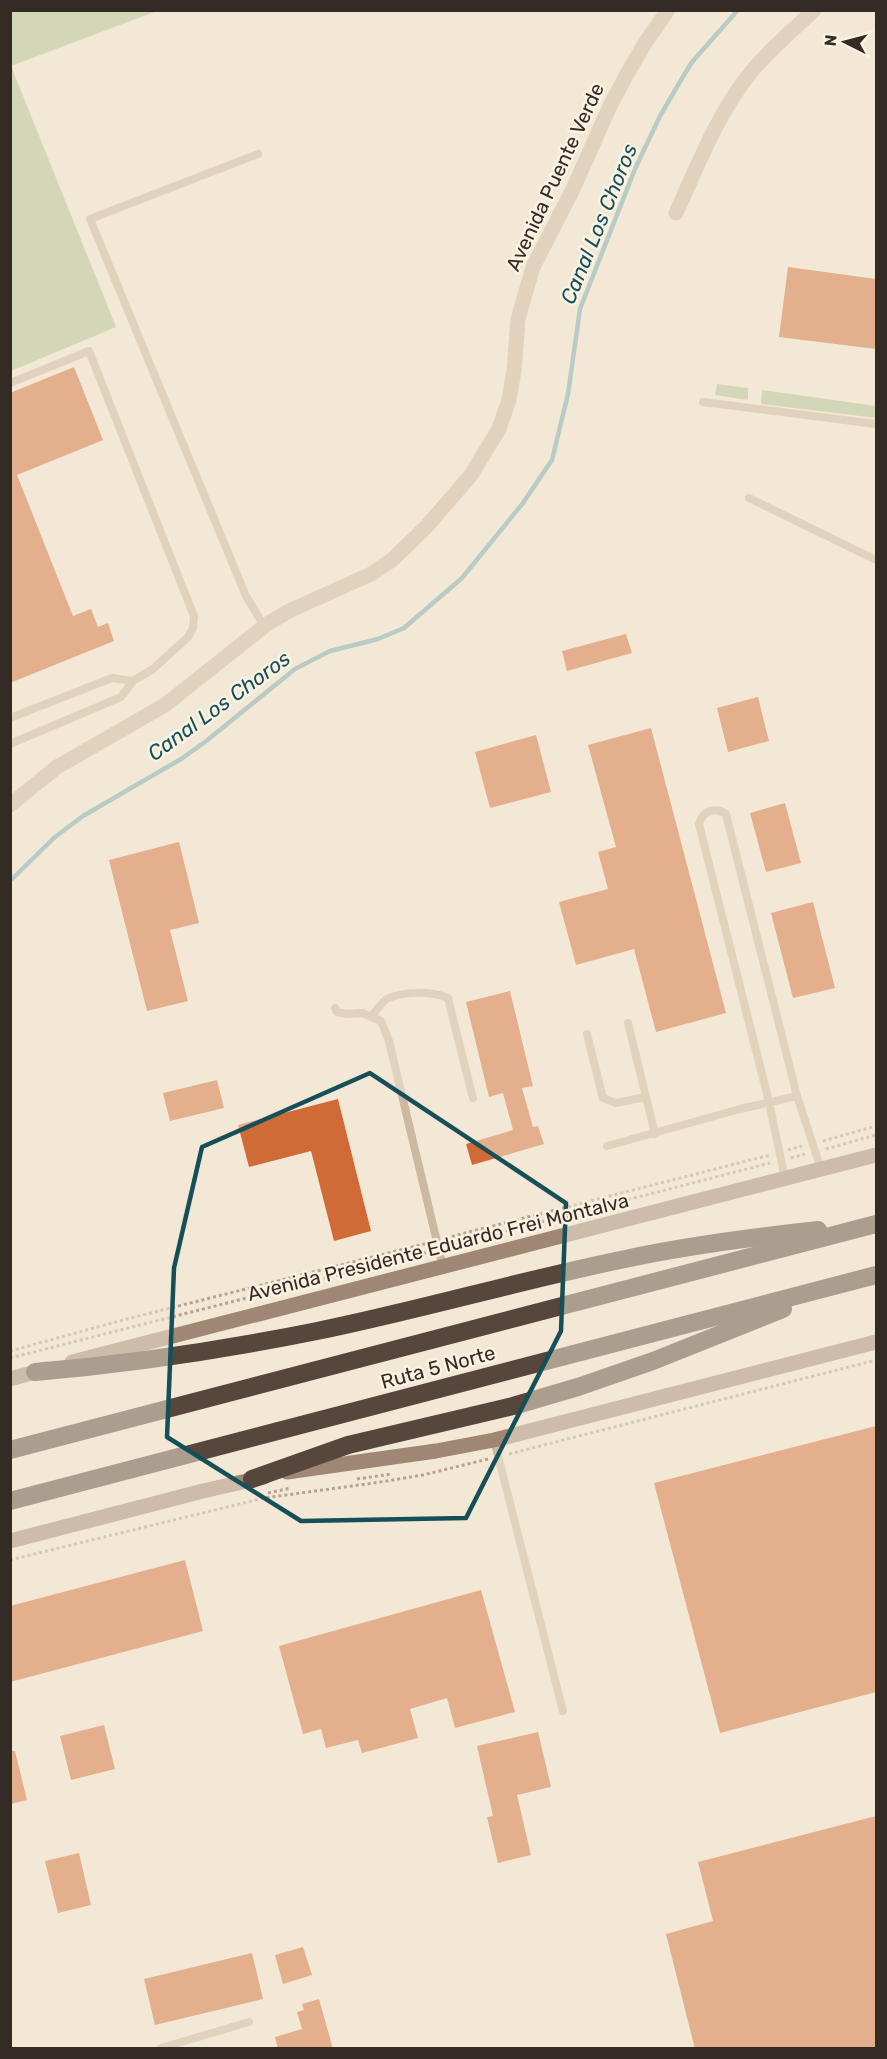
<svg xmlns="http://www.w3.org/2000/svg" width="887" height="2059" font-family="Rubik,sans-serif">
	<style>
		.green { fill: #afc295 }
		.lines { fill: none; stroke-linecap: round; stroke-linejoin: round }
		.stream { stroke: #73a9b2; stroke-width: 4.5 }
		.building { fill: #d06b37 }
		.path { stroke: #b7a38c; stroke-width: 3; stroke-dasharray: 3 3; stroke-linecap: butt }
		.lane { stroke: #cbb9a1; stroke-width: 8 }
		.street { stroke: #cbb9a1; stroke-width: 15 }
		.secondary { stroke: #9f8773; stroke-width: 15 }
		.highway { stroke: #57463b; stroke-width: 18 }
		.marked { fill: none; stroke: #174f59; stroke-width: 4.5; stroke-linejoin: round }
		.labels { text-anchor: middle; stroke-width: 5; stroke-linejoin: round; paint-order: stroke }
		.street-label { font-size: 20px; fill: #352b25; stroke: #faf2e2 }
		.water-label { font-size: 21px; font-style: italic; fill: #174f59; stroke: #faf2e2 }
	</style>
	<rect width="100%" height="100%" fill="#f3e8d6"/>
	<g class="green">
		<polygon points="11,10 157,11 11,66 116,327 11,371"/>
		<polygon points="717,384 748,388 748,400 715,395"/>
		<polygon points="762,390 876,406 876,418 761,404"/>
	</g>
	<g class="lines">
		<polyline class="stream" points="10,881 55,837 83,816 181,759 205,742 295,669 330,651 378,639 404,628 462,578 523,503 552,460 568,394 580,309 635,169 660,116 681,80 692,62 738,10"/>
	</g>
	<g class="building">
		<polygon points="788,267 876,279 876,349 779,337"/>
		<polygon points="74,367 103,440 17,475 73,616 91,609 98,627 108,623 114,641 10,683 10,393"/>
		<polygon points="626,634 632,653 567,671 562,651"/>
		<polygon points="758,697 769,741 728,752 717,708"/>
		<polygon points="651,728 726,1013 656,1032 634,949 576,965 559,902 608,889 598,852 616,847 588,745"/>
		<polygon points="536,735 551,792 490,808 475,752"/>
		<polygon points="785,803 801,863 766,872 750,813"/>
		<polygon points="179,842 199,923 170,930 188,1001 147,1011 109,860"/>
		<polygon points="813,902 835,988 793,998 771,913"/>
		<polygon points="510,991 533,1086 522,1088 533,1127 538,1126 544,1144 472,1165 466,1144 513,1130 503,1093 489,1097 466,1002"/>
		<polygon points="217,1080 224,1108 170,1121 163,1093"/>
		<polygon points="338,1099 371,1231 334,1241 311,1151 249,1167 238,1125"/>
		<polygon points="876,1426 876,1692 720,1733 654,1483"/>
		<polygon points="185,1560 203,1631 10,1682 10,1606"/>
		<polygon points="481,1590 515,1712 455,1728 447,1698 410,1709 418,1738 362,1753 358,1740 326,1748 321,1729 303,1734 279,1646"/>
		<polygon points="104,1725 115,1769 71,1780 60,1736"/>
		<polygon points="538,1732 551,1787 517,1795 531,1855 498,1863 487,1817 493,1816 477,1746"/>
		<polygon points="10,1751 15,1751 27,1800 10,1804"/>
		<polygon points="876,1816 876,2049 695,2049 666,1934 713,1921 698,1862"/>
		<polygon points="79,1853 91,1905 58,1913 45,1861"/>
		<polygon points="303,1947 312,1975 283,1984 275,1955"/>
		<polygon points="252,1953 263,1999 155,2025 144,1979"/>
		<polygon points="319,1999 333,2049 278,2049 275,2037 302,2029 297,2012 304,2010 302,2004"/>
	</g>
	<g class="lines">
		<g class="path">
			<polyline points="823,1141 876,1126"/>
			<polyline points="826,1149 876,1135"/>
			<polyline points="788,1150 802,1146"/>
			<polyline points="791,1158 805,1154"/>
			<polyline points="446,1238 770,1155"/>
			<polyline points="448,1246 770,1163"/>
			<polyline points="10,1351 123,1320 428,1243"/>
			<polyline points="10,1358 428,1252"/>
			<polyline points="509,1454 876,1360"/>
			<polyline points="357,1479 392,1474"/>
			<polyline points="268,1493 291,1488"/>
			<polyline points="10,1560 264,1498 374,1483 423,1475 488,1459"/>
		</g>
		<g class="lane">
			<polyline points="258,154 90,219 246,596 264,626"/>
			<polyline points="10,383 89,351 194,616 193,628 188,637 153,669 133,681 121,697 10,744"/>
			<polyline points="703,402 876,424"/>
			<polyline points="749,498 876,560"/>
			<polyline points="10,718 112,678 133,681"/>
			<polyline points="335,1008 337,1012 346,1014 362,1013 381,1021 389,1041 443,1267"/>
			<path d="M371,1017C376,1012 381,1002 387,999C404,991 431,991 448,998L473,1098"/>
			<polyline points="628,1023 655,1134"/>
			<polyline points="587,1034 603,1098 616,1103 645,1097"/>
			<polyline points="607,1146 740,1109 797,1096"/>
			<path d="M785,1179L769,1102L699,824C703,810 715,807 726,814L797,1096L821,1169"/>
			<polyline points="494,1440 563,1711"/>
			<polyline points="161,2048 249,2022"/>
		</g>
		<g class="street">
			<path d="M676,213C698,165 718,112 752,71C770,49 793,30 814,10"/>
			<polyline points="10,805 57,767 165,705 267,624 289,611 371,574 392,560 427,526 471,475 499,429 509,400 514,371 518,319 533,267 573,189 610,106 627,74 645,43 668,10"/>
		</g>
		<g class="secondary">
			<polyline points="72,1362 876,1155"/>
			<polyline points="10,1379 46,1369"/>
			<polyline points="287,1472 436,1451 494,1440 876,1342"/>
			<polyline points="10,1541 203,1491 264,1477"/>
		</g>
		<g class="highway">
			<path d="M35,1372C130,1364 223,1350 317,1331C420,1310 522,1280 625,1259C689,1245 754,1237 818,1230"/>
			<polyline points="10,1450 876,1224"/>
			<polyline points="252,1479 348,1445 513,1406 578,1387 653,1361 783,1309"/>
			<polyline points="10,1501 876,1275"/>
		</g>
	</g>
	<path d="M0 0H887V2059H0ZM370,1073L566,1203L561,1331L466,1518L301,1521L167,1437L174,1268L202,1147Z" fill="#f3e8d6" fill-opacity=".55" fill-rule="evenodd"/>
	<path class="marked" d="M370,1073L566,1203L561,1331L466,1518L301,1521L167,1437L174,1268L202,1147Z"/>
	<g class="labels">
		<g class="street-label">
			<text transform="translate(555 177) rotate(-65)" y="7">Avenida Puente Verde</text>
			<text transform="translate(438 1247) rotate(-14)" y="7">Avenida Presidente Eduardo Frei Montalva</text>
			<text transform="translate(438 1367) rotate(-15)" y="7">Ruta 5 Norte</text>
		</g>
		<g class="water-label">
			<text transform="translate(599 224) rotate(-68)" y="7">Canal Los Choros</text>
			<text transform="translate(219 706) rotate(-36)" y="7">Canal Los Choros</text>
		</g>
	</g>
	<rect width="887" height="2059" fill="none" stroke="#352b25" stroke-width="24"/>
	<g transform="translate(845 42) rotate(276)" stroke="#faf2e2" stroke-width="4.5" paint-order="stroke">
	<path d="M0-4.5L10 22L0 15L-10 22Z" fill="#352b25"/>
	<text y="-9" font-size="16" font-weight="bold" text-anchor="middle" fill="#352b25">N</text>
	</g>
</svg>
